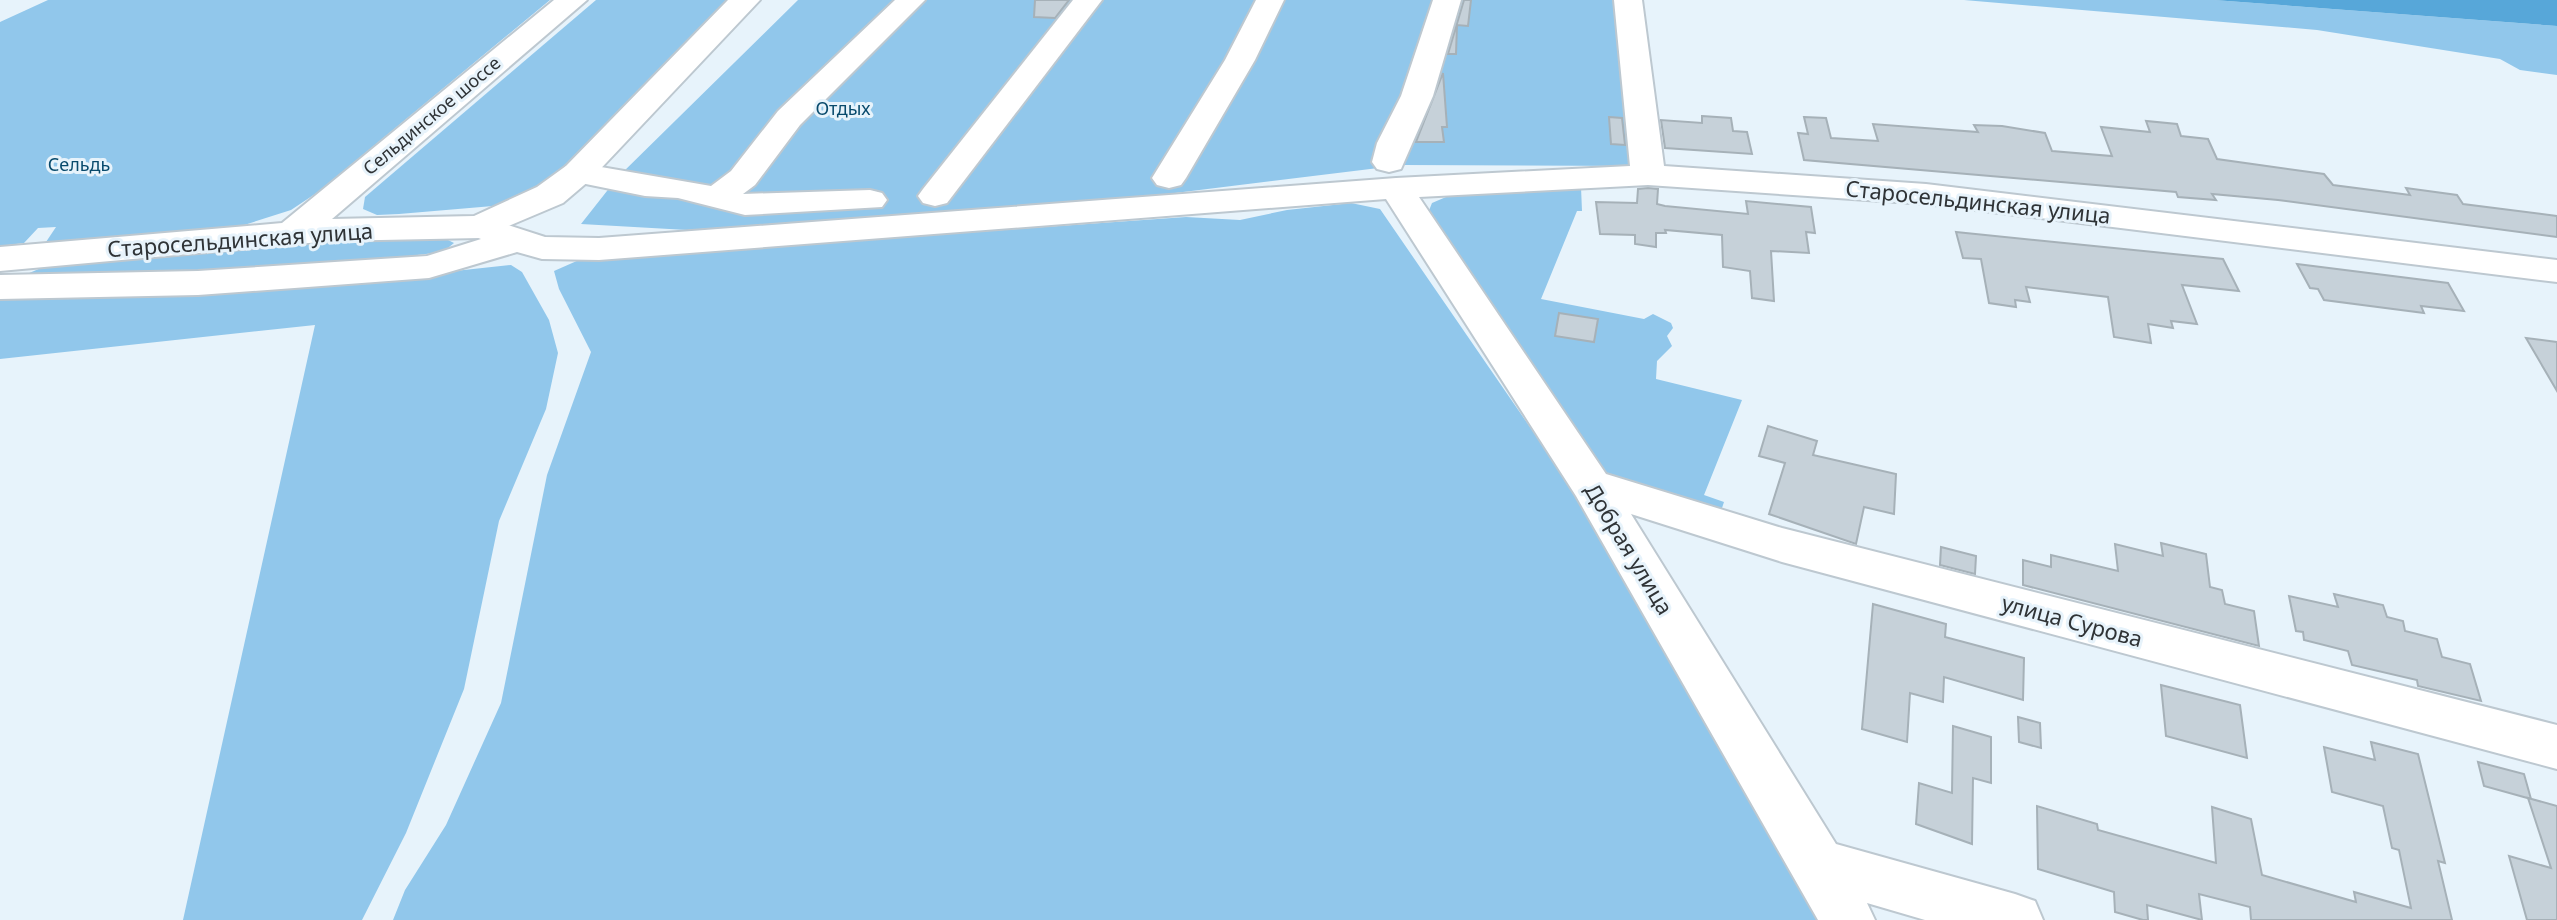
<svg xmlns="http://www.w3.org/2000/svg" width="2557" height="920" font-family="'Noto Sans',sans-serif">
	<style>
		.green { fill: #91c7eb }
		.water { fill: #57a7d9 }
		.building { fill: #c6d1d9; stroke: #a6b1b8; stroke-width: 2 }
		.lines { fill: none; stroke-linecap: round; stroke-linejoin: round }
		.minor-casing { stroke: #bdc8d0; stroke-width: 4 }
		.major-casing { stroke: #bdc8d0; stroke-width: 4 }
		.minor { fill: #fff; fill-rule: evenodd }
		.major { fill: #fff; fill-rule: evenodd }
		.labels { text-anchor: middle; stroke-width: 6; stroke-linejoin: round; paint-order: stroke }
		.far-park-label { font-size: 18px; fill: #084a6c; stroke: #e7f3fb }
		.far-street-label { font-size: 18px; fill: #2f3336; stroke: #e7f3fb }
		.street-label { font-size: 22px; fill: #2f3336; stroke: #e7f3fb }
	</style>
	<rect width="100%" height="100%" fill="#e7f3fb"/>
	<g class="green">
		<polygon points="48,0 550,0 318,192 291,210 238,227 46,242 56,227 38,228 24,243 0,246 0,22"/>
		<polygon points="596,0 734,0 559,174 519,199 493,206 399,214 377,215 363,209 365,197"/>
		<polygon points="798,0 1621,0 1638,166 1403,165 1159,195 687,230 581,224 618,177"/>
		<polygon points="1964,0 2214,0 2557,26 2557,75 2520,70 2500,59 2317,30"/>
		<path d="M1581,187L1582,211H1577L1541,299L1644,319L1653,314L1671,323L1673,328L1667,336L1672,346L1657,361L1656,379L1742,400L1704,495L1724,502L1719,517L1607,477L1501,326C1483,283 1452,252 1428,213L1432,203L1446,197Z"/>
		<polygon points="1351,203 1380,209 1574,491 1820,920 393,920 405,890 446,825 501,703 547,475 591,352 559,289 554,271 579,260 1186,217 1240,220 1287,210"/>
		<polygon points="374,237 442,237 454,243 443,252 340,264 160,273 27,274 41,268"/>
		<polygon points="511,265 522,272 549,320 558,353 546,409 499,521 464,689 406,833 362,920 183,920 315,325 0,359 0,297 427,274"/>
	</g>
	<polygon class="water" points="2214,0 2557,0 2557,26"/>
	<g class="building">
		<polygon points="1035,0 1069,0 1055,18 1034,17"/>
		<polygon points="1464,0 1471,0 1468,26 1457,25 1456,54 1448,54"/>
		<polygon points="1443,73 1447,127 1442,127 1444,142 1416,142"/>
		<polygon points="1702,116 1731,118 1733,131 1747,132 1752,154 1665,148 1661,120 1702,123"/>
		<polygon points="1609,117 1622,118 1625,145 1611,144"/>
		<polygon points="1804,117 1826,118 1831,138 1878,141 1873,124 1978,132 1974,125 2002,126 2045,133 2052,151 2112,156 2101,127 2150,132 2146,121 2177,124 2181,136 2208,139 2217,159 2324,174 2333,185 2410,195 2406,188 2457,195 2463,204 2557,216 2557,237 2278,200 2212,194 2216,200 2178,197 2176,192 1804,160 1798,133 1808,134"/>
		<polygon points="1648,188 1658,189 1657,204 1665,206 1748,214 1746,201 1811,207 1815,233 1806,232 1809,253 1771,251 1774,301 1752,298 1750,271 1723,267 1722,235 1665,230 1666,233 1656,233 1656,247 1635,244 1635,235 1600,234 1596,202 1637,203 1638,189"/>
		<polygon points="1956,232 2223,259 2239,291 2182,285 2197,324 2171,321 2173,328 2148,324 2151,343 2114,337 2108,297 2026,287 2030,302 2015,300 2016,307 1989,303 1981,259 1963,258"/>
		<polygon points="2297,264 2448,283 2464,311 2421,306 2424,313 2324,300 2318,289 2310,288"/>
		<polygon points="1559,313 1598,319 1594,342 1555,336"/>
		<polygon points="2526,338 2557,342 2557,391"/>
		<polygon points="1768,426 1817,441 1813,455 1896,474 1894,514 1864,507 1856,544 1769,514 1785,463 1759,456"/>
		<polygon points="2161,543 2206,554 2210,587 2222,590 2225,604 2254,611 2259,646 2023,585 2023,560 2051,567 2051,555 2118,571 2115,544 2163,556"/>
		<polygon points="1941,547 1976,556 1975,574 1940,565"/>
		<polygon points="2334,594 2383,605 2387,617 2403,621 2405,631 2437,639 2442,657 2470,664 2481,701 2418,686 2417,680 2352,665 2348,651 2304,640 2303,632 2296,631 2289,596 2338,607"/>
		<polygon points="1873,604 1946,624 1945,637 2024,658 2023,700 1944,677 1943,702 1910,693 1907,742 1862,729"/>
		<polygon points="2161,685 2240,705 2247,758 2166,736"/>
		<polygon points="2018,717 2040,723 2041,748 2019,742"/>
		<polygon points="1953,726 1991,737 1991,783 1973,778 1972,844 1916,824 1919,783 1952,793"/>
		<polygon points="2371,742 2418,754 2445,863 2438,861 2452,920 2251,920 2250,907 2199,894 2202,920 2147,905 2148,920 2143,920 2115,912 2114,892 2038,869 2037,806 2097,824 2098,830 2216,863 2212,807 2251,819 2262,875 2356,902 2354,892 2411,908 2399,850 2392,848 2383,806 2332,792 2324,747 2375,760"/>
		<polygon points="2478,762 2524,774 2531,799 2484,786"/>
		<polygon points="2528,798 2557,806 2557,920 2527,920 2509,856 2551,868"/>
	</g>
	<g class="lines">
		<g class="minor-casing">
			<g id="minor">
				<polygon points="895,0 925,0 800,125 755,185 743,194 870,190 882,193 887,200 882,207 745,215 678,198 645,196 566,180 561,173 566,166 578,163 711,186 731,171 778,111"/>
				<polygon points="1073,0 1102,0 947,203 935,206 923,203 918,196 923,189"/>
				<polygon points="1256,0 1284,0 1255,60 1186,178 1181,185 1169,188 1157,185 1152,178 1225,60"/>
				<polygon points="1433,0 1461,0 1433,96 1401,169 1389,172 1377,169 1372,162 1377,143 1401,96"/>
				<polygon points="1614,0 1642,0 1664,166 1926,184 2557,260 2557,282 1926,204 1648,185 1419,197 1606,474 1782,528 2557,725 2557,769 1782,562 1631,514 1836,844 2015,894 2035,901 2043,920 1925,920 1867,903 1875,920 1818,920 1576,496 1386,199 599,260 542,259 517,252 429,278 198,295 0,299 0,275 198,271 427,256 481,239 468,234 462,227 468,220 480,216 545,237 599,238 1396,178 1630,166"/>
			</g>
		</g>
		<g class="major-casing">
			<polygon id="major" points="554,0 587,0 332,219 474,216 537,187 566,166 728,0 760,0 590,180 563,203 480,238 331,241 0,271 0,247 282,223"/>
		</g>
		<use href="#minor" class="minor"/>
		<use href="#major" class="major"/>
	</g>
	<g class="labels">
		<g class="far-park-label">
			<text x="843" y="115">Отдых</text>
			<text x="79" y="171">Сельдь</text>
		</g>
		<g class="far-street-label">
			<text transform="translate(432 116) rotate(-40)" y="6">Сельдинское шоссе</text>
		</g>
		<g class="street-label">
			<text transform="translate(1978 202) rotate(6)" y="8">Старосельдинская улица</text>
			<text transform="translate(240 240) rotate(-4)" y="8">Старосельдинская улица</text>
			<text transform="translate(1629 549) rotate(59)" y="8">Добрая улица</text>
			<text transform="translate(2072 621) rotate(15)" y="8">улица Сурова</text>
		</g>
	</g>
</svg>
